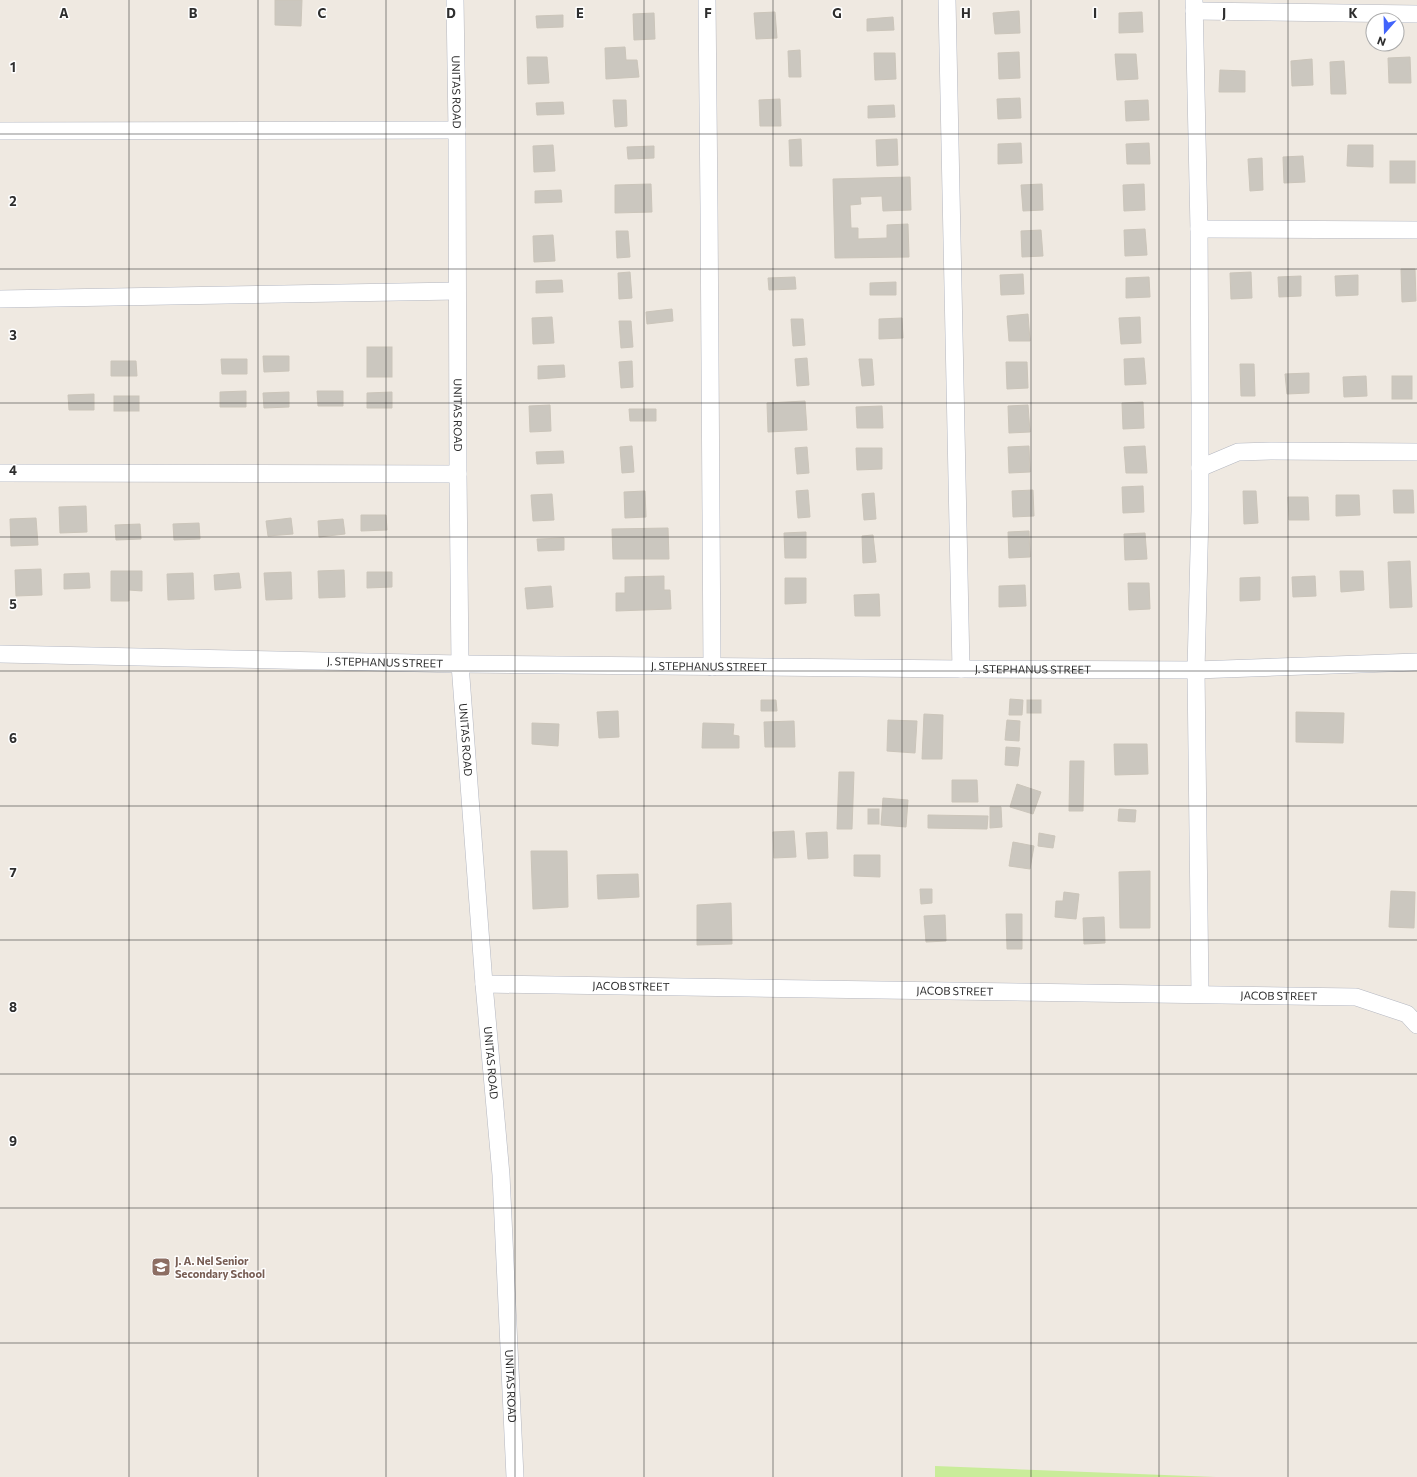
<svg xmlns="http://www.w3.org/2000/svg" width="1417" height="1477" font-family="Commissioner,sans-serif">
	<style>
		.pitch { fill: #c9ec9a }
		.building { fill: #cbc7bf; stroke: #cbc5ba }
		.lines { fill: none; stroke-linecap: round; stroke-linejoin: round }
		.minor-casing { stroke: #b4b7c1; stroke-width: 18 }
		.minor { stroke: #fff; stroke-width: 17 }
		.grid { fill: none; stroke: #2e2e2e; stroke-width: 1; stroke-opacity: 0.55 }
		.labels { text-anchor: middle; stroke-width: 3; stroke-linejoin: round; paint-order: stroke }
		.street-label { font-size: 11px; fill: #2e2e2e; stroke: #fff }
		.education-label { font-size: 11px; font-weight: bold; fill: #785e54; stroke: #fff; text-anchor: start }
		.grid-label { font-size: 13px; text-anchor: middle; font-weight: bold; fill: #2e2e2e; stroke: #fff; stroke-width: 3; stroke-linejoin: round; paint-order: stroke }
	</style>
	<rect width="100%" height="100%" fill="#efe9e1"/>
	<polygon class="pitch" points="935,1466 1216,1477 935,1477"/>
	<g class="building">
		<polygon points="275,0 302,0 301,26 275,25"/>
		<polygon points="1019,11 1020,33 995,34 993,13"/>
		<polygon points="775,12 777,38 756,39 754,13"/>
		<polygon points="1142,12 1143,32 1119,33 1119,13"/>
		<polygon points="654,13 655,39 634,40 633,14"/>
		<polygon points="563,15 563,27 537,28 536,16"/>
		<polygon points="893,17 894,30 867,31 867,19"/>
		<polygon points="625,47 626,60 637,60 639,77 606,79 605,48"/>
		<polygon points="800,50 801,77 789,77 788,51"/>
		<polygon points="1019,52 1020,78 999,79 998,53"/>
		<polygon points="874,53 895,53 896,79 875,80"/>
		<polygon points="1115,54 1136,54 1138,79 1117,80"/>
		<polygon points="527,57 547,57 549,83 528,84"/>
		<polygon points="1410,57 1411,83 1389,83 1388,58"/>
		<polygon points="1312,59 1313,85 1292,86 1291,61"/>
		<polygon points="1344,61 1346,94 1331,94 1330,62"/>
		<polygon points="1220,70 1245,71 1245,92 1219,92"/>
		<polygon points="1020,98 1021,118 998,119 997,99"/>
		<polygon points="780,99 781,126 760,126 759,100"/>
		<polygon points="613,100 626,100 627,126 615,127"/>
		<polygon points="1148,100 1149,120 1126,121 1125,101"/>
		<polygon points="563,102 564,114 537,115 536,103"/>
		<polygon points="894,105 895,117 868,118 868,106"/>
		<polygon points="801,139 802,166 790,166 789,140"/>
		<polygon points="897,139 898,165 877,166 876,140"/>
		<polygon points="1021,143 1022,163 998,164 998,144"/>
		<polygon points="1149,143 1150,164 1127,164 1126,144"/>
		<polygon points="553,145 555,171 534,172 533,146"/>
		<polygon points="1348,145 1373,145 1373,167 1347,166"/>
		<polygon points="654,146 654,158 628,159 627,147"/>
		<polygon points="1303,156 1305,182 1284,183 1283,157"/>
		<polygon points="1262,158 1263,190 1250,191 1248,159"/>
		<rect x="1390" y="161" width="25" height="22"/>
		<polygon points="910,177 911,210 883,211 882,196 860,197 861,204 850,205 851,228 858,228 858,239 887,238 887,225 908,224 909,257 835,258 833,179"/>
		<polygon points="651,184 652,212 615,213 615,185"/>
		<polygon points="1042,184 1043,210 1023,211 1021,185"/>
		<polygon points="1144,184 1145,210 1124,211 1123,185"/>
		<polygon points="561,190 562,202 535,203 535,191"/>
		<polygon points="1145,229 1147,255 1125,256 1124,230"/>
		<polygon points="1041,230 1043,256 1022,257 1021,231"/>
		<polygon points="616,231 628,231 630,257 617,258"/>
		<polygon points="553,235 555,261 534,262 533,236"/>
		<polygon points="1401,269 1415,269 1416,301 1402,302"/>
		<polygon points="630,272 632,298 619,299 618,273"/>
		<polygon points="1251,272 1252,298 1231,299 1230,273"/>
		<polygon points="1023,274 1024,294 1001,295 1000,275"/>
		<polygon points="1358,275 1358,295 1336,296 1335,276"/>
		<polygon points="1301,276 1301,296 1279,297 1278,277"/>
		<polygon points="795,277 796,289 769,290 768,278"/>
		<polygon points="1149,277 1150,297 1126,298 1126,278"/>
		<polygon points="562,280 563,292 536,293 536,281"/>
		<polygon points="896,282 896,295 870,295 870,283"/>
		<polygon points="672,309 673,321 647,324 646,312"/>
		<polygon points="1028,314 1030,341 1009,341 1007,316"/>
		<polygon points="552,317 554,343 533,344 532,318"/>
		<polygon points="1140,317 1141,343 1121,344 1119,318"/>
		<polygon points="902,318 903,338 879,339 879,319"/>
		<polygon points="791,319 803,319 805,345 793,346"/>
		<polygon points="619,321 631,321 633,347 621,348"/>
		<rect x="367" y="347" width="25" height="30"/>
		<polygon points="263,356 289,356 289,371 264,372"/>
		<polygon points="807,358 809,385 797,386 795,359"/>
		<polygon points="1144,358 1146,384 1125,385 1124,359"/>
		<polygon points="221,359 247,359 247,374 222,374"/>
		<polygon points="859,359 872,359 874,385 862,386"/>
		<polygon points="111,361 136,361 137,376 111,376"/>
		<polygon points="632,361 633,387 621,388 619,362"/>
		<polygon points="1006,362 1027,362 1028,388 1007,389"/>
		<polygon points="1240,364 1254,364 1255,396 1241,396"/>
		<polygon points="564,365 565,377 538,379 538,366"/>
		<polygon points="1309,373 1309,393 1287,394 1285,374"/>
		<polygon points="1366,376 1367,396 1344,397 1343,377"/>
		<rect x="1392" y="376" width="20" height="23"/>
		<polygon points="246,391 246,407 220,407 220,392"/>
		<polygon points="317,391 343,391 343,406 318,406"/>
		<polygon points="289,392 289,407 264,408 263,393"/>
		<polygon points="392,392 392,408 367,408 367,393"/>
		<polygon points="94,394 94,410 69,410 68,395"/>
		<rect x="114" y="396" width="25" height="15"/>
		<polygon points="805,401 807,430 768,432 767,403"/>
		<polygon points="1143,402 1144,428 1123,429 1122,403"/>
		<polygon points="550,405 551,431 530,432 529,406"/>
		<polygon points="1028,405 1030,432 1009,433 1008,406"/>
		<polygon points="882,406 883,428 857,428 856,407"/>
		<polygon points="629,409 656,409 656,421 630,421"/>
		<polygon points="632,446 634,472 622,473 620,447"/>
		<polygon points="1029,446 1030,472 1009,473 1008,447"/>
		<polygon points="1145,446 1147,473 1126,473 1124,447"/>
		<polygon points="807,447 809,473 797,474 795,448"/>
		<polygon points="856,448 882,448 882,469 857,470"/>
		<polygon points="563,451 564,463 537,464 536,452"/>
		<polygon points="1143,486 1144,512 1123,513 1122,487"/>
		<polygon points="808,490 810,517 798,518 796,491"/>
		<polygon points="1033,490 1034,516 1013,517 1012,491"/>
		<polygon points="1393,490 1413,490 1414,513 1394,513"/>
		<polygon points="645,491 646,517 625,518 624,492"/>
		<polygon points="1243,491 1256,491 1258,523 1244,524"/>
		<polygon points="874,493 876,519 864,520 862,494"/>
		<polygon points="552,494 554,520 533,521 531,495"/>
		<polygon points="1336,495 1359,495 1360,515 1336,516"/>
		<polygon points="1288,497 1308,497 1309,520 1289,520"/>
		<polygon points="86,506 87,532 60,533 59,507"/>
		<polygon points="361,515 386,515 387,530 361,531"/>
		<polygon points="36,518 38,545 11,546 10,519"/>
		<polygon points="291,518 293,534 268,536 266,521"/>
		<polygon points="343,519 345,534 319,537 318,521"/>
		<polygon points="199,523 200,539 174,540 173,524"/>
		<polygon points="140,524 141,539 116,540 115,525"/>
		<polygon points="668,528 669,559 613,559 612,529"/>
		<polygon points="1029,531 1030,557 1009,558 1008,532"/>
		<polygon points="806,532 806,558 785,558 784,533"/>
		<polygon points="1145,533 1147,559 1125,560 1124,534"/>
		<polygon points="873,535 876,562 863,563 862,536"/>
		<polygon points="564,538 564,550 538,551 537,539"/>
		<polygon points="1410,561 1412,607 1390,608 1388,562"/>
		<polygon points="41,569 42,595 16,596 15,570"/>
		<polygon points="344,570 345,597 319,598 318,571"/>
		<polygon points="111,571 142,571 142,591 129,590 129,601 111,601"/>
		<polygon points="1340,571 1363,571 1364,590 1341,592"/>
		<polygon points="291,572 292,599 266,600 264,573"/>
		<polygon points="367,572 392,572 392,587 367,588"/>
		<polygon points="89,573 90,588 64,589 64,574"/>
		<polygon points="193,573 194,599 168,600 167,574"/>
		<polygon points="239,573 241,588 215,590 214,575"/>
		<polygon points="664,576 664,590 670,590 671,609 616,611 616,593 625,593 625,577"/>
		<polygon points="1315,576 1316,596 1293,597 1292,577"/>
		<polygon points="1260,577 1260,600 1240,601 1240,578"/>
		<polygon points="785,578 806,578 806,603 785,604"/>
		<polygon points="1128,583 1149,583 1150,609 1129,610"/>
		<polygon points="1025,585 1026,606 999,607 999,586"/>
		<polygon points="551,586 553,607 527,609 525,588"/>
		<polygon points="879,594 880,616 855,616 854,595"/>
		<polygon points="1010,699 1023,700 1022,715 1009,715"/>
		<polygon points="761,700 776,700 777,711 761,711"/>
		<rect x="1027" y="700" width="14" height="13"/>
		<polygon points="618,711 619,737 599,738 597,712"/>
		<polygon points="1296,712 1344,713 1343,743 1296,742"/>
		<polygon points="924,714 943,715 942,759 922,759"/>
		<polygon points="888,720 917,721 915,753 887,751"/>
		<polygon points="1007,720 1020,721 1019,741 1005,740"/>
		<polygon points="794,721 795,747 765,747 764,722"/>
		<polygon points="532,723 559,724 558,746 532,744"/>
		<polygon points="703,723 734,724 733,735 739,736 739,748 702,748"/>
		<polygon points="1114,744 1147,744 1148,774 1115,775"/>
		<polygon points="1006,747 1020,748 1018,766 1005,765"/>
		<polygon points="1070,761 1084,761 1083,811 1069,811"/>
		<polygon points="839,772 854,772 852,829 837,829"/>
		<polygon points="952,780 977,780 978,802 952,802"/>
		<polygon points="1017,784 1041,792 1033,814 1010,807"/>
		<polygon points="883,798 908,800 906,827 881,825"/>
		<polygon points="990,807 1001,807 1002,827 990,828"/>
		<rect x="868" y="809" width="11" height="15"/>
		<polygon points="1119,809 1136,810 1135,822 1118,821"/>
		<polygon points="928,815 988,816 987,829 928,828"/>
		<polygon points="794,831 796,857 774,858 773,832"/>
		<polygon points="827,832 828,858 808,859 806,833"/>
		<polygon points="1039,833 1055,836 1053,848 1038,846"/>
		<polygon points="1013,842 1034,846 1030,869 1009,866"/>
		<polygon points="531,851 567,851 568,907 533,909"/>
		<polygon points="854,855 880,855 880,877 854,876"/>
		<polygon points="1150,871 1150,928 1120,928 1119,872"/>
		<polygon points="638,874 639,897 598,899 597,875"/>
		<polygon points="920,889 932,889 932,903 921,904"/>
		<polygon points="1391,891 1415,892 1414,928 1389,927"/>
		<polygon points="1064,892 1079,894 1076,919 1055,917 1056,901 1063,901"/>
		<polygon points="731,903 732,944 697,945 697,905"/>
		<polygon points="1006,914 1022,914 1022,949 1007,949"/>
		<polygon points="945,915 946,941 926,942 924,916"/>
		<polygon points="1104,917 1105,943 1084,944 1083,918"/>
	</g>
	<g class="lines">
		<g class="minor-casing">
			<g id="minor">
				<path id="s1" d="M455,0L457,130L458,474L460,664L484,984L501,1175L515,1477"/>
				<polyline points="707,0 709,207 712,667"/>
				<polyline points="947,0 961,669"/>
				<polyline points="1194,0 1199,229 1200,405 1200,511 1196,670 1200,994"/>
				<polyline points="1194,11 1417,14"/>
				<polyline points="0,131 457,130"/>
				<polyline points="1199,229 1417,230"/>
				<polyline points="0,299 457,291"/>
				<polyline points="1200,468 1238,452 1271,451 1417,452"/>
				<polyline points="0,473 458,474"/>
				<path id="s2" d="M0,654L460,664L961,669L1196,670L1417,662"/>
				<path id="s3" d="M484,984L1356,997L1407,1014L1417,1025"/>
			</g>
		</g>
		<use href="#minor" class="minor"/>
	</g>
	<path class="grid" d="M129,0V1477M258,0V1477M386,0V1477M515,0V1477M644,0V1477M773,0V1477M902,0V1477M1031,0V1477M1159,0V1477M1288,0V1477M0,134H1417M0,269H1417M0,403H1417M0,537H1417M0,671H1417M0,806H1417M0,940H1417M0,1074H1417M0,1208H1417M0,1343H1417"/>
	<defs>
		<g id="school-square" transform="scale(1)"><rect x="-9" y="-9" width="18" height="18" rx="4" fill="#8d6e63" stroke="#fff"/><path d="M0-5L7-2L0 1L-7-2ZM-4 1L0 2.5L4 1V4Q0 6-4 4Z" fill="#fff"/></g>
	</defs>
	<g fill-rule="evenodd">
		<use href="#school-square" x="161" y="1267"/>
	</g>
	<g class="labels">
		<g class="street-label">
			<text dy="4" stroke="none"><textPath href="#s1" startOffset="92">UNITAS ROAD</textPath></text>
			<text dy="4" stroke="none"><textPath href="#s1" startOffset="415">UNITAS ROAD</textPath></text>
			<text dy="4" stroke="none"><textPath href="#s2" startOffset="385">J. STEPHANUS STREET</textPath></text>
			<text dy="4" stroke="none"><textPath href="#s2" startOffset="709">J. STEPHANUS STREET</textPath></text>
			<text dy="4" stroke="none"><textPath href="#s2" startOffset="1033">J. STEPHANUS STREET</textPath></text>
			<text dy="4" stroke="none"><textPath href="#s1" startOffset="740">UNITAS ROAD</textPath></text>
			<text dy="4" stroke="none"><textPath href="#s3" startOffset="147">JACOB STREET</textPath></text>
			<text dy="4" stroke="none"><textPath href="#s3" startOffset="471">JACOB STREET</textPath></text>
			<text dy="4" stroke="none"><textPath href="#s3" startOffset="795">JACOB STREET</textPath></text>
			<text dy="4" stroke="none"><textPath href="#s1" startOffset="1064">UNITAS ROAD</textPath></text>
			<text dy="4" stroke="none"><textPath href="#s1" startOffset="1388">UNITAS ROAD</textPath></text>
		</g>
		<g class="education-label">
			<text x="175" y="1265">J. A. Nel Senior<tspan x="175" dy="13">Secondary School</tspan></text>
		</g>
	</g>
	<g class="grid-label">
		<text x="64" y="18">A</text>
		<text x="193" y="18">B</text>
		<text x="322" y="18">C</text>
		<text x="451" y="18">D</text>
		<text x="580" y="18">E</text>
		<text x="708" y="18">F</text>
		<text x="837" y="18">G</text>
		<text x="966" y="18">H</text>
		<text x="1095" y="18">I</text>
		<text x="1224" y="18">J</text>
		<text x="1353" y="18">K</text>
		<text x="13" y="72">1</text>
		<text x="13" y="206">2</text>
		<text x="13" y="340">3</text>
		<text x="13" y="475">4</text>
		<text x="13" y="609">5</text>
		<text x="13" y="743">6</text>
		<text x="13" y="877">7</text>
		<text x="13" y="1012">8</text>
		<text x="13" y="1146">9</text>
	</g>
	<g transform="translate(1385 32) rotate(200)"><circle r="19" fill="#ffffff" stroke="#ababab"/>
	<path d="M0-3L7 15L0 10L-7 15Z" fill="#4264fb"/>
	<text y="-6" font-size="11" font-weight="bold" text-anchor="middle" fill="#2e2e2e">N</text>
	</g>
</svg>
